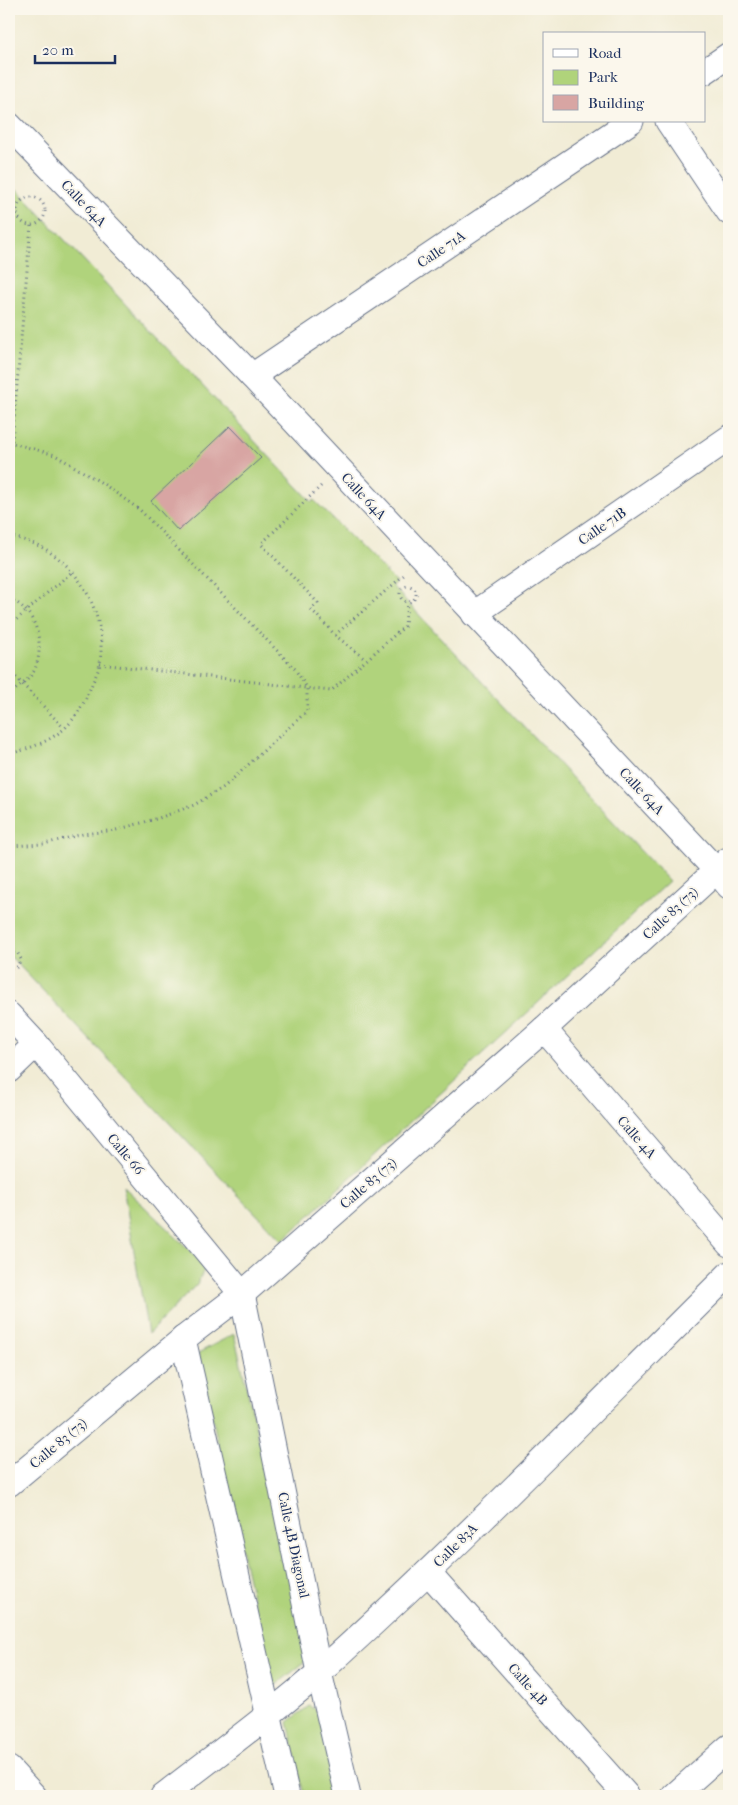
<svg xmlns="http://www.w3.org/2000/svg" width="738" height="1805" font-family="'IM FELL French Canon',serif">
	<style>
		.green { fill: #b0d37b; stroke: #66816c }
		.building { fill: #d8a5a3 }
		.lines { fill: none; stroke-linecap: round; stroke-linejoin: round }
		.minor-casing { stroke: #667188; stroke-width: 27 }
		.path { stroke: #667188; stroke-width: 3; stroke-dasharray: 1 4; stroke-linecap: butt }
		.minor { stroke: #fff; stroke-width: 25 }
		.labels { text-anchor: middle; stroke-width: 4; stroke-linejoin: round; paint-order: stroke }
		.street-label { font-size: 14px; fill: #1b2f5e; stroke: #fbf7ec }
	</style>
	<rect width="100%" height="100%" fill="#fbf7ec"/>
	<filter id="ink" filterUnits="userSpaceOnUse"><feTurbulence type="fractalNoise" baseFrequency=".02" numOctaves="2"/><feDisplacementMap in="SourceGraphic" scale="10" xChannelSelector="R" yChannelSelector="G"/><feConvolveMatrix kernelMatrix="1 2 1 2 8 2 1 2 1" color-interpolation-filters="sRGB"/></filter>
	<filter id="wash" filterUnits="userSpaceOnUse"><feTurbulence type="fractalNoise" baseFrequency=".0096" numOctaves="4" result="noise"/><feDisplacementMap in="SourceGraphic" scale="20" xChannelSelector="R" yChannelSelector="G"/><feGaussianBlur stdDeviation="1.12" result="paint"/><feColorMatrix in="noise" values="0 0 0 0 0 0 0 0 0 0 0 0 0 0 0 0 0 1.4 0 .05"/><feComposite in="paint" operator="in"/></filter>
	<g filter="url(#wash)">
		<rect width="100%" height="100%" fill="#f1ecd5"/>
		<g class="green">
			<polygon points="9,181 312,502 314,500 396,582 392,586 669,881 282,1241 9,955"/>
			<polygon points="123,1186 206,1266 197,1284 148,1334"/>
			<polygon points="234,1334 310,1658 272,1688 198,1353"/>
			<polygon points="309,1706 318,1711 336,1796 304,1796 288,1722"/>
		</g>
		<g id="blocks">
			<polygon class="building" points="230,426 261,458 178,531 151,501"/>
		</g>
	</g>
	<g filter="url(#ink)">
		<use href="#blocks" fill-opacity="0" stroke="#667188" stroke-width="1"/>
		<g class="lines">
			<g class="minor-casing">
				<g id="minor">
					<polyline points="704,72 729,55"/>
					<polyline points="668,121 729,212"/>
					<polyline points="9,125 252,376 716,870 729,886"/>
					<polyline points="252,376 631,121"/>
					<polyline points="474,614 729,438"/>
					<polyline points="9,1015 36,1044 242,1294 319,1672 348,1796"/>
					<polyline points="544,1029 729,1244"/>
					<polyline points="9,1070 36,1044"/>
					<polyline points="183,1339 287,1796"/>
					<polyline points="9,1484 183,1339 242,1294 544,1029 728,860"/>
					<polyline points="428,1572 627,1796"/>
					<polyline points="9,1769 34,1796"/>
					<path d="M163,1796C216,1755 271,1715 321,1671C462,1544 594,1408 729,1274"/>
					<polyline points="674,1796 729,1747"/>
				</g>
			</g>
			<g class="path">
				<circle cx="31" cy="211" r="14"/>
				<polyline points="12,441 31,225"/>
				<polyline points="9,442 55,455 102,483 140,510 295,669 307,688 307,711 224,787 194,805 159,818 116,830 83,834 44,844 9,846"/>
				<polyline points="321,486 261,544 318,603 311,609 335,635 366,660"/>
				<path d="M9,536C24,540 39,544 51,553C86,576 106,621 100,663C99,670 95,677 92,684C86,700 77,717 64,729C48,742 29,749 9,754"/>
				<circle cx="408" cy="594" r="8"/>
				<path d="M9,599C37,609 46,646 34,671C28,681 18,688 9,694"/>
				<polyline points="9,626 73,571"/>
				<polyline points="335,635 404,575"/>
				<polyline points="100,664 331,691 405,626 407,603"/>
				<polyline points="9,670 64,728"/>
				<polyline points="9,927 11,951"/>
				<polyline points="9,951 17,952 21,959 17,967 9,968"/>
			</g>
			<use href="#minor" class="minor"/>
		</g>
	</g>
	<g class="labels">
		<g class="street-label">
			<text transform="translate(84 203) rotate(46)" y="5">Calle 64A</text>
			<text transform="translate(441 249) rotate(-34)" y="5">Calle 71A</text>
			<text transform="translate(364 496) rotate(47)" y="5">Calle 64A</text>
			<text transform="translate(602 526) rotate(-35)" y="5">Calle 71B</text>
			<text transform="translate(642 791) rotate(47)" y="5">Calle 64A</text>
			<text transform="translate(670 913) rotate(-43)" y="5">Calle 83 (73)</text>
			<text transform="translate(637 1137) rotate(49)" y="5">Calle 4A</text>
			<text transform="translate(126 1154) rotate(50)" y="5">Calle 66</text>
			<text transform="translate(368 1183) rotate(-41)" y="5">Calle 83 (73)</text>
			<text transform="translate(58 1443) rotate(-40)" y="5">Calle 83 (73)</text>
			<text transform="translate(294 1545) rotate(78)" y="5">Calle 4B Diagonal</text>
			<text transform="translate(455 1545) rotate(-45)" y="5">Calle 83A</text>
			<text transform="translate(528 1684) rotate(48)" y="5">Calle 4B</text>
		</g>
	</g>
	<rect width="738" height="1805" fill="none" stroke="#fbf7ec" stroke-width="30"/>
	<rect x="543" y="32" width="162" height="90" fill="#fbf7ec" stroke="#a1a7b3"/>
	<rect x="553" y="49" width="25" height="8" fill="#ffffff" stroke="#a1a7b3"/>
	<text x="588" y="58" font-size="15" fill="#1b2f5e">Road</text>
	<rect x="553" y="70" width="25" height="15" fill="#b0d37b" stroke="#a1a7b3"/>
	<text x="588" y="82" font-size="15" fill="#1b2f5e">Park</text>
	<rect x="553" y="95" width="25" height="15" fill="#d8a5a3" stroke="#a1a7b3"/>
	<text x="588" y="108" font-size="15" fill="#1b2f5e">Building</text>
	<path d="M35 55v8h80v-8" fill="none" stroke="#1b2f5e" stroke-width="2.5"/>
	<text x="42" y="55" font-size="15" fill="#1b2f5e" stroke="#fbf7ec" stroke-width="4" paint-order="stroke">20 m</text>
</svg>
